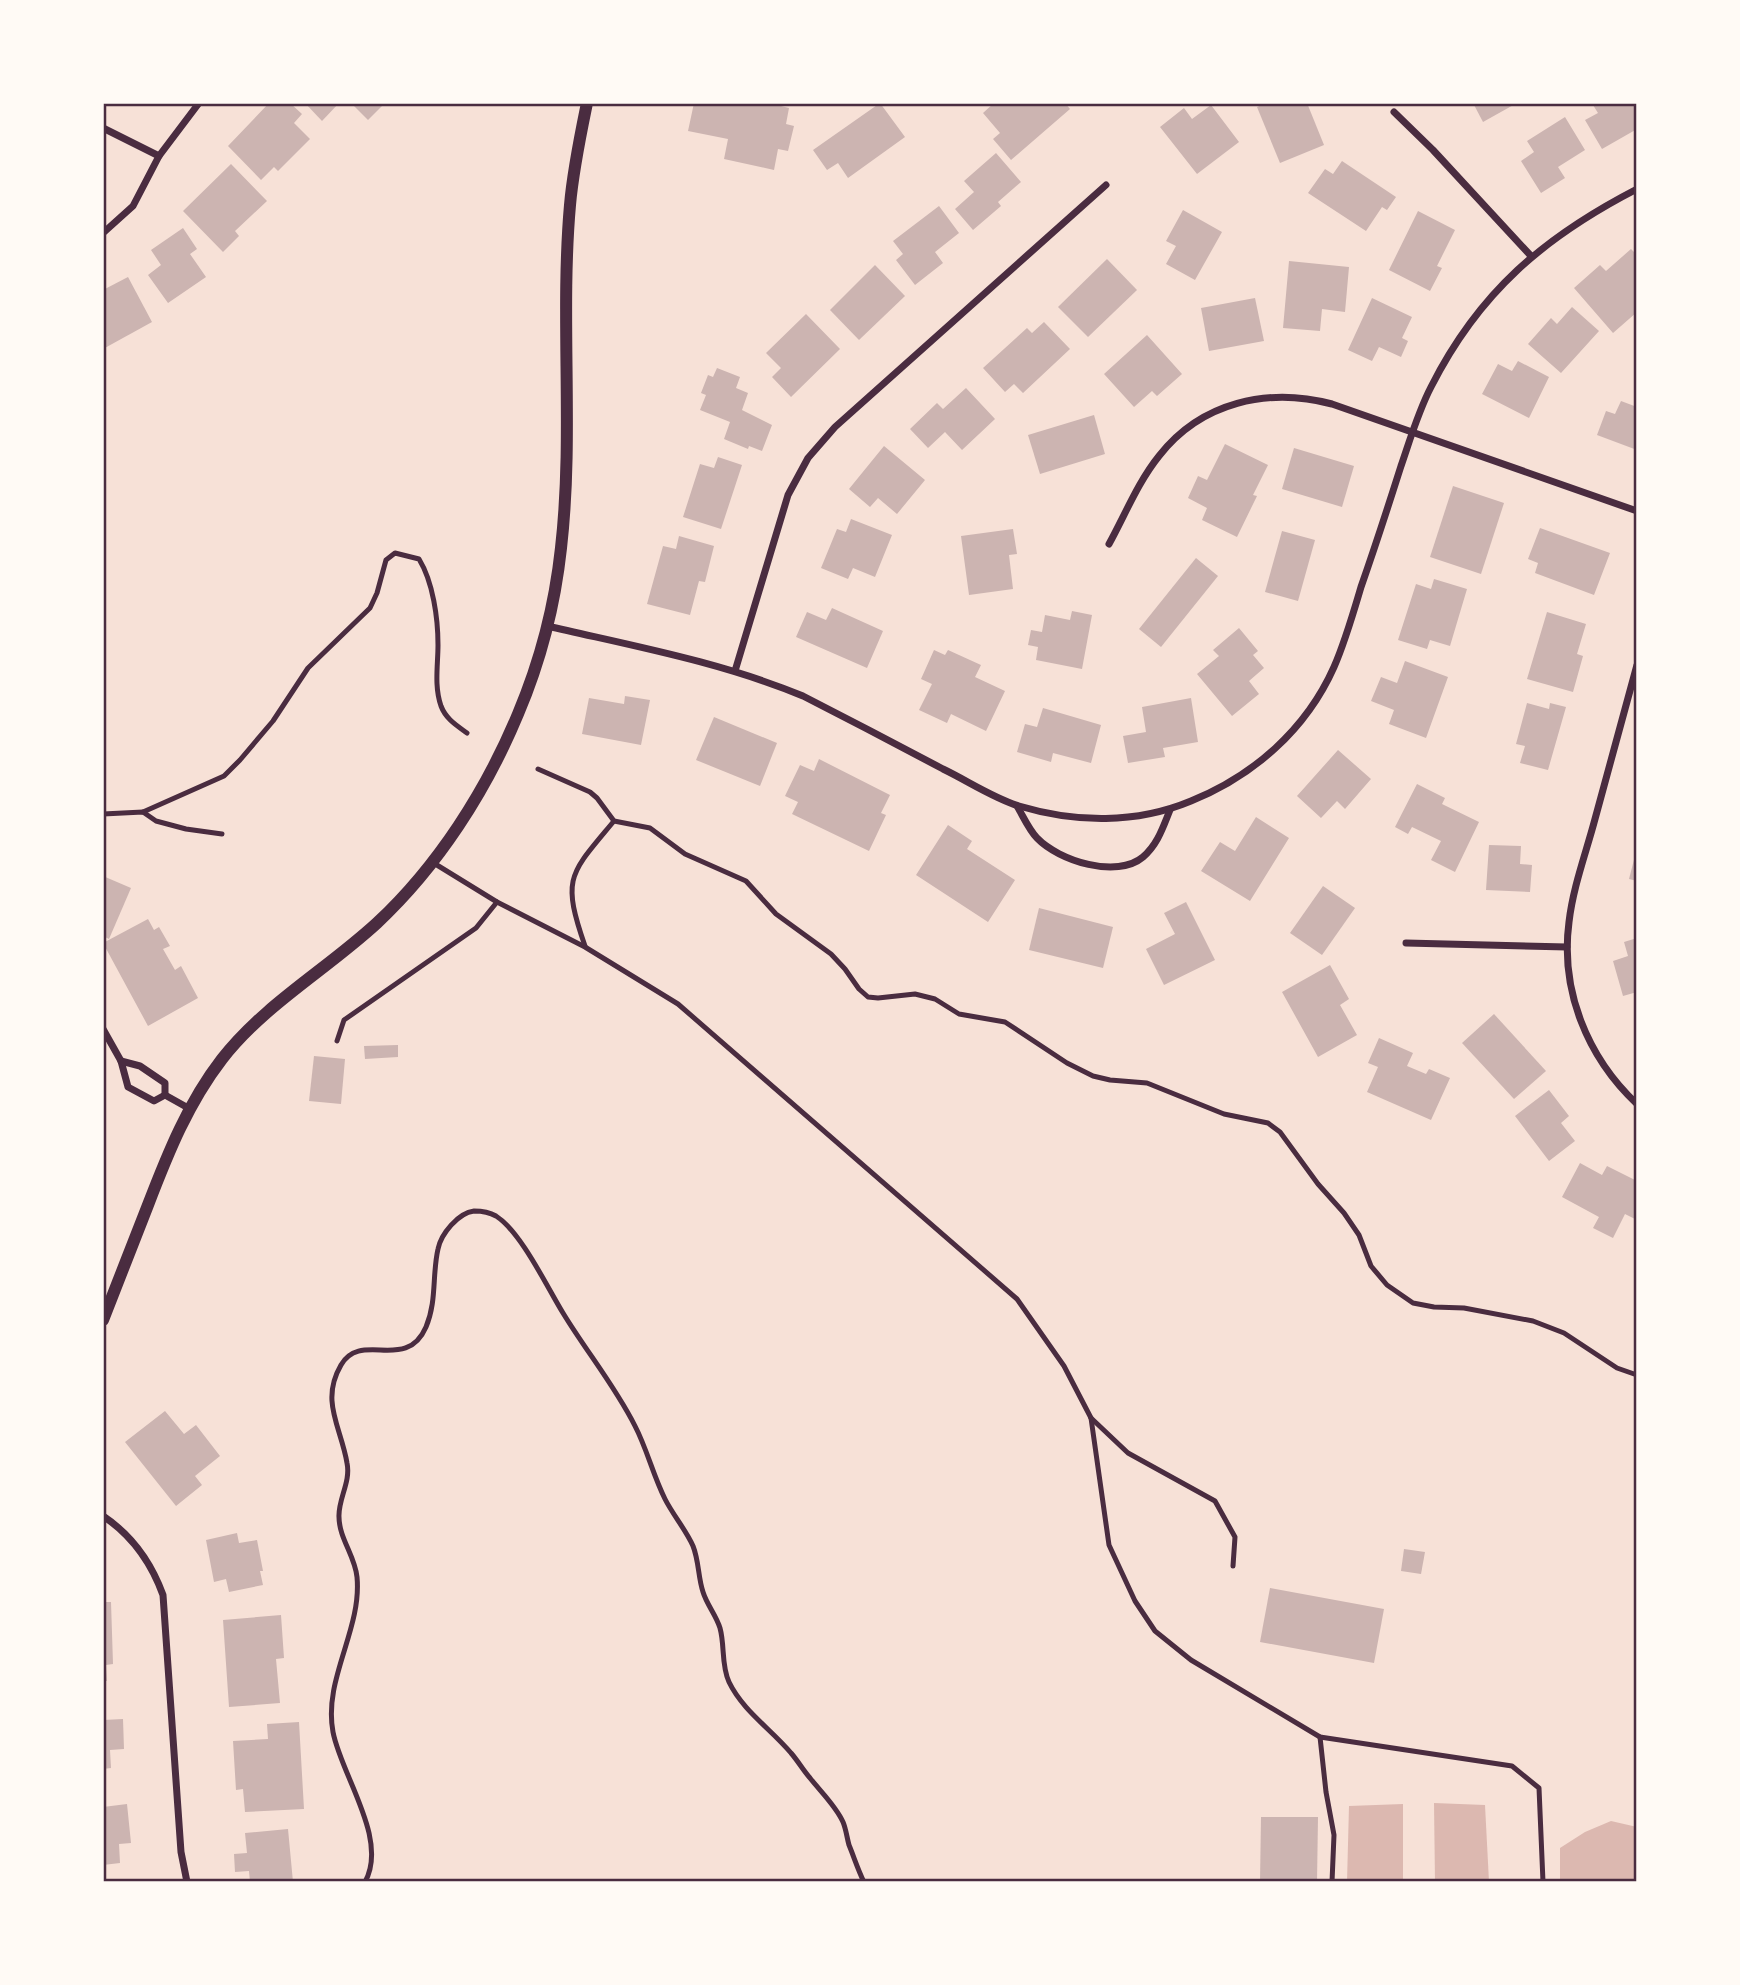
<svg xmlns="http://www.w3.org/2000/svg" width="1740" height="1985" font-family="Inter,sans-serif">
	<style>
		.water { fill: #dcb8b0 }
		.building { fill: #ccb4b1 }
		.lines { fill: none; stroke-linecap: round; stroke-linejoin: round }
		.service { stroke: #4a2c40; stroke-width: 5 }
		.minor { stroke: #4a2c40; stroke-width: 7 }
		.tertiary { stroke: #4a2c40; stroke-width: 12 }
		.neatline { fill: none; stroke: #4a2c40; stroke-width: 2.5 }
	</style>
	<rect width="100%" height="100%" fill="#f7e1d7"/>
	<g class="water">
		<polygon points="1434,1803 1485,1805 1489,1882 1435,1882"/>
		<polygon points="1403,1804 1403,1882 1347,1882 1349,1806"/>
		<polygon points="1611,1821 1637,1827 1637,1882 1560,1882 1560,1848 1585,1832"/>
	</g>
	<g class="building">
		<polygon points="269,103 290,103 302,114 294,123 310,139 278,171 274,167 261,180 228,146"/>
		<polygon points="305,103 339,103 322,121"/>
		<polygon points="351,103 385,103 368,120"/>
		<polygon points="694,103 740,105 740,103 769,103 789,108 786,124 794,126 788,151 778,149 774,170 724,159 728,139 688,131"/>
		<polygon points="880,103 905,137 848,178 838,163 827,170 813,150"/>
		<polygon points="994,103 1065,103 1070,109 1011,160 993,139 1000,133 983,113"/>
		<polygon points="1266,103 1307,103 1324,145 1280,163 1257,107"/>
		<polygon points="1473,103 1517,103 1483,122"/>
		<polygon points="1595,103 1637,103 1637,129 1602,149 1585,120 1598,113 1593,105"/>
		<polygon points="1211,105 1239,142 1197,174 1160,127 1184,108 1192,119"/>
		<polygon points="1565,117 1585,150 1558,167 1565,178 1541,193 1521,161 1534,152 1527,141"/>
		<polygon points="996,153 1021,182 998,202 1001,206 973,230 955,209 974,192 964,181"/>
		<polygon points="1342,161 1396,197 1387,210 1382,207 1366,231 1308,193 1325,169 1333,174"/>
		<polygon points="231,164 267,201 235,231 239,236 223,252 183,211"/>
		<polygon points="939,206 959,233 935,252 943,263 915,285 896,260 903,254 893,241"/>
		<polygon points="1183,210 1222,232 1195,280 1166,264 1176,246 1166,241"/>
		<polygon points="1418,211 1455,230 1437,266 1442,268 1430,291 1389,270"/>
		<polygon points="183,228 197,249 190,254 206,277 168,303 148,275 161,265 151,250"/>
		<polygon points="1631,249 1637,255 1637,312 1613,333 1574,288 1600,265 1606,271"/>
		<polygon points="1107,259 1137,290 1088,337 1058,307"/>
		<polygon points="1289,261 1349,267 1345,312 1322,309 1320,331 1283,328"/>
		<polygon points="875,265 905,296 859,340 830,310"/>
		<polygon points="128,277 152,322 103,349 103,290"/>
		<polygon points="1255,298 1264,341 1209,351 1201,308"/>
		<polygon points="1372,298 1412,317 1402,338 1408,341 1401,357 1379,347 1372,361 1348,350"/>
		<polygon points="1572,307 1599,331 1561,373 1528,344 1551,318 1557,324"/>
		<polygon points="806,314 840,349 791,397 772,377 781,368 766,353"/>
		<polygon points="1044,322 1070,349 1023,393 1014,384 1005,392 983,368 1027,328 1032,333"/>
		<polygon points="1147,335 1182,374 1157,396 1152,391 1134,407 1104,374"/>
		<polygon points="1518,361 1549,377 1529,418 1482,394 1498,364 1512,371"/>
		<polygon points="717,368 740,377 736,388 748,393 742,410 772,425 762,451 749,446 748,449 724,439 730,422 700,410 706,395 701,393 708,375 713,377"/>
		<polygon points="966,388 995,419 962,450 945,432 928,448 910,429 937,403 943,409"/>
		<polygon points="1621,401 1637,407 1637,450 1597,435 1606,411 1615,414"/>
		<polygon points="1094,415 1105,454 1040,474 1028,435"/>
		<polygon points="1225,444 1268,465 1253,495 1257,496 1237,537 1202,520 1207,508 1188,498 1198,476 1207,480"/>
		<polygon points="884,446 925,480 897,514 878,498 870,507 849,489"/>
		<polygon points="1294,448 1354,466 1342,507 1282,489"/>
		<polygon points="718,457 742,465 721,529 683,517 700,464 714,468"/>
		<polygon points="1453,486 1504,503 1481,574 1430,557"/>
		<polygon points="851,519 892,535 875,577 853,568 848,579 821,568 837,529 846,532"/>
		<polygon points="1540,528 1610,553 1594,595 1535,573 1538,563 1528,559"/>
		<polygon points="1013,529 1017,554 1009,555 1013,589 969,595 961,536"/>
		<polygon points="1282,531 1315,540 1298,601 1265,592"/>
		<polygon points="679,536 714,546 705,582 699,581 690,615 647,604 663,546 676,549"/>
		<polygon points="1196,558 1218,576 1161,647 1139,629"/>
		<polygon points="1434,579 1467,589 1450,646 1430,640 1427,649 1398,640 1416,584 1431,589"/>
		<polygon points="832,608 883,631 867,668 796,637 807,612 826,620"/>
		<polygon points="1072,611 1092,615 1082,669 1036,660 1038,647 1028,645 1031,630 1042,632 1045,615 1070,620"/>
		<polygon points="1547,612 1586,624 1577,654 1583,656 1573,692 1527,679"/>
		<polygon points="1239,628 1258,651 1253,655 1264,668 1249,681 1259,694 1232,716 1197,674 1219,656 1213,650"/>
		<polygon points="934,650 945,655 948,650 981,665 975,677 1005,691 986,731 951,714 947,723 919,710 932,684 921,679"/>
		<polygon points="1405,661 1448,677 1426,738 1389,724 1394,710 1371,701 1381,677 1397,683"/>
		<polygon points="625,696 650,700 641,745 582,734 589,698 624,704"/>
		<polygon points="1191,698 1198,742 1163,748 1165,757 1128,763 1123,736 1146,732 1142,707"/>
		<polygon points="1527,703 1549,709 1550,703 1566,707 1548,770 1520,763 1525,746 1516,744"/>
		<polygon points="1043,708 1101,725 1091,763 1053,753 1051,762 1017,752 1025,724 1037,727"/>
		<polygon points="714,717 777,743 760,786 696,760"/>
		<polygon points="1338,750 1371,779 1345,809 1337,801 1321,818 1297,796"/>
		<polygon points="819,759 890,795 881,813 886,815 869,851 792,814 798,802 785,796 800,765 814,771"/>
		<polygon points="1417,784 1445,798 1442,804 1479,822 1455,872 1431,860 1441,841 1412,827 1408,834 1395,827"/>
		<polygon points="1256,817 1289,838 1250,901 1201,871 1220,842 1235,851"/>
		<polygon points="948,825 972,841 967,849 1015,880 988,922 916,875"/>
		<polygon points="1489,845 1521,846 1520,864 1532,865 1530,892 1486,890"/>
		<polygon points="1636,852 1637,852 1637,881 1629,879"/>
		<polygon points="103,876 131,888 109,939 103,936"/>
		<polygon points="1323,886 1355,908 1322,955 1290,933"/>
		<polygon points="1186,902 1215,960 1164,985 1146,949 1175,934 1164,913"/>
		<polygon points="1039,908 1113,927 1103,968 1029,950"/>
		<polygon points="148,919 154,930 159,927 170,946 163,949 175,970 181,966 198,998 148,1026 103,943"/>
		<polygon points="1637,938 1637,992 1623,996 1613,961 1628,956 1624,942"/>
		<polygon points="1330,965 1349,999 1340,1005 1357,1035 1318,1057 1282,992"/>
		<polygon points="1494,1014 1546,1071 1514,1099 1462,1043"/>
		<polygon points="1379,1038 1413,1053 1407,1066 1426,1074 1429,1069 1450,1078 1431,1120 1367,1092 1378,1067 1368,1063"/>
		<polygon points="398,1045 398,1057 365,1059 364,1046"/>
		<polygon points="314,1056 345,1059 341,1104 309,1101"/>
		<polygon points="1549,1090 1569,1116 1561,1123 1575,1141 1549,1161 1515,1116"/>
		<polygon points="1580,1163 1602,1175 1607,1166 1637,1181 1637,1220 1625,1214 1613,1238 1593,1228 1599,1217 1562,1197"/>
		<polygon points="165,1411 184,1434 196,1425 220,1456 195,1476 202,1485 176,1506 125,1442"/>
		<polygon points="237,1533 239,1543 257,1540 263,1571 260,1571 263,1585 229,1592 226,1579 214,1582 206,1540"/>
		<polygon points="1404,1549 1425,1552 1421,1574 1401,1571"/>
		<polygon points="1270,1588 1384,1609 1374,1663 1260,1642"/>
		<polygon points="103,1602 111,1602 113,1664 106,1665 107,1681 103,1681"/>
		<polygon points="281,1615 284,1658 276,1659 280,1703 229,1707 223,1620"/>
		<polygon points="123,1719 124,1749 110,1750 111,1768 103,1769 103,1720"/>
		<polygon points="299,1722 304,1809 245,1812 243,1789 236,1790 233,1741 268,1739 267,1724"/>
		<polygon points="127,1804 131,1843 119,1844 120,1863 103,1865 103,1807"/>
		<polygon points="1261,1817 1318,1817 1317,1882 1260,1882"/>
		<polygon points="288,1829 293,1882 250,1882 249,1871 235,1872 234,1854 247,1853 245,1833"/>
	</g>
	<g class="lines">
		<g class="service">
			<polyline points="538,769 590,792 597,798 614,821 650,828 685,854 746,881 776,914 831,954 845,969 859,989 868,997 878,998 915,994 935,999 959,1014 1005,1022 1067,1063 1093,1076 1110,1080 1147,1083 1224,1114 1268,1123 1280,1132 1318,1184 1344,1213 1359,1235 1371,1266 1387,1285 1413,1303 1434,1307 1464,1308 1533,1321 1564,1333 1617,1368 1637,1375"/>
			<path d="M143,812L224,776L240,760L273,721L308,668L370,608L377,593L386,560L395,553L419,559C433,582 438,618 438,645C438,665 434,686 441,706C446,719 456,725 467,733"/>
			<polyline points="103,814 143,812 156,821 186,829 222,834"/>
			<polyline points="432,862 497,902 585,947 678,1004 1017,1299 1064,1366 1091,1418 1109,1545 1135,1601 1155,1631 1191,1660 1320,1737 1512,1766 1539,1788 1543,1882"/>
			<path d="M585,946C561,877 570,874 614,821"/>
			<polyline points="337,1041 344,1020 476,928 497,902"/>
			<polyline points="1091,1418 1128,1453 1215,1501 1235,1537 1233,1566"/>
			<polyline points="1320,1737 1326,1792 1334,1835 1332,1882"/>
			<path d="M365,1882C389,1839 341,1775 333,1732C323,1679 362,1630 357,1577C355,1556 339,1538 339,1517C338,1499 351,1482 347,1463C341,1427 320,1401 341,1365C361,1330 406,1373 426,1327C437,1301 432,1275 438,1249C441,1234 458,1213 474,1211C482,1211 489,1212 496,1216C521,1232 547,1287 563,1313C586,1351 615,1386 635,1426C647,1449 653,1475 665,1499C673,1515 686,1530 693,1546C699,1561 698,1577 703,1592C707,1605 716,1615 720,1628C725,1646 721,1665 729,1682C743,1711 771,1729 791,1753C798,1761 803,1770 810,1778C821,1792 836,1806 843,1822C846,1829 847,1838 849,1845C854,1857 858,1870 864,1882"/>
		</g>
		<g class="minor">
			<polyline points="1394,112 1433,150 1531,256"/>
			<polyline points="103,128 159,156"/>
			<polyline points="103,233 133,206 159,156 199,103"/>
			<path d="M1109,544C1125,515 1138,482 1159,456C1201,402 1268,387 1332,404L1637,511"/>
			<path d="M547,626C633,646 721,662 803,696C850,720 896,744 943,769C968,781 993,798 1019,806C1076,823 1136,824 1191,801C1253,776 1306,730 1334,667C1345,642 1353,614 1361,587C1375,547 1388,507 1401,466C1410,440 1418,412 1431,387C1479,292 1544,237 1637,189"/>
			<path d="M1637,665C1623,716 1609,768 1595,819C1586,853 1573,887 1569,922C1560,990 1587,1057 1637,1104"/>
			<polyline points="735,671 788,495 808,458 835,427 1106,185"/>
			<path d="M1017,806C1023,816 1029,830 1037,838C1059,861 1117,879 1143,857C1158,844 1163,827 1170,810"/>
			<polyline points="1406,943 1567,947"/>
			<polyline points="103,1029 121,1061 128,1087 154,1101 165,1095"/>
			<polyline points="121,1061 140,1066 165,1083 165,1095"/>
			<polyline points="165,1095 190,1109"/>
			<path d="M103,1516C133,1536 151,1562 163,1595L181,1852L187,1882"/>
		</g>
		<path class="tertiary" d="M103,1320C118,1282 133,1243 148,1205C168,1153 188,1103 222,1059C265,1004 326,970 377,923C438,866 486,791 518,714C540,662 555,604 561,548C574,434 560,319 570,205C573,170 580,137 587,103"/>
	</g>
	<rect width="1740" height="1985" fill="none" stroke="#fffaf5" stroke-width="210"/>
	<rect x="105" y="105" width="1530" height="1775" class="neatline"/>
</svg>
